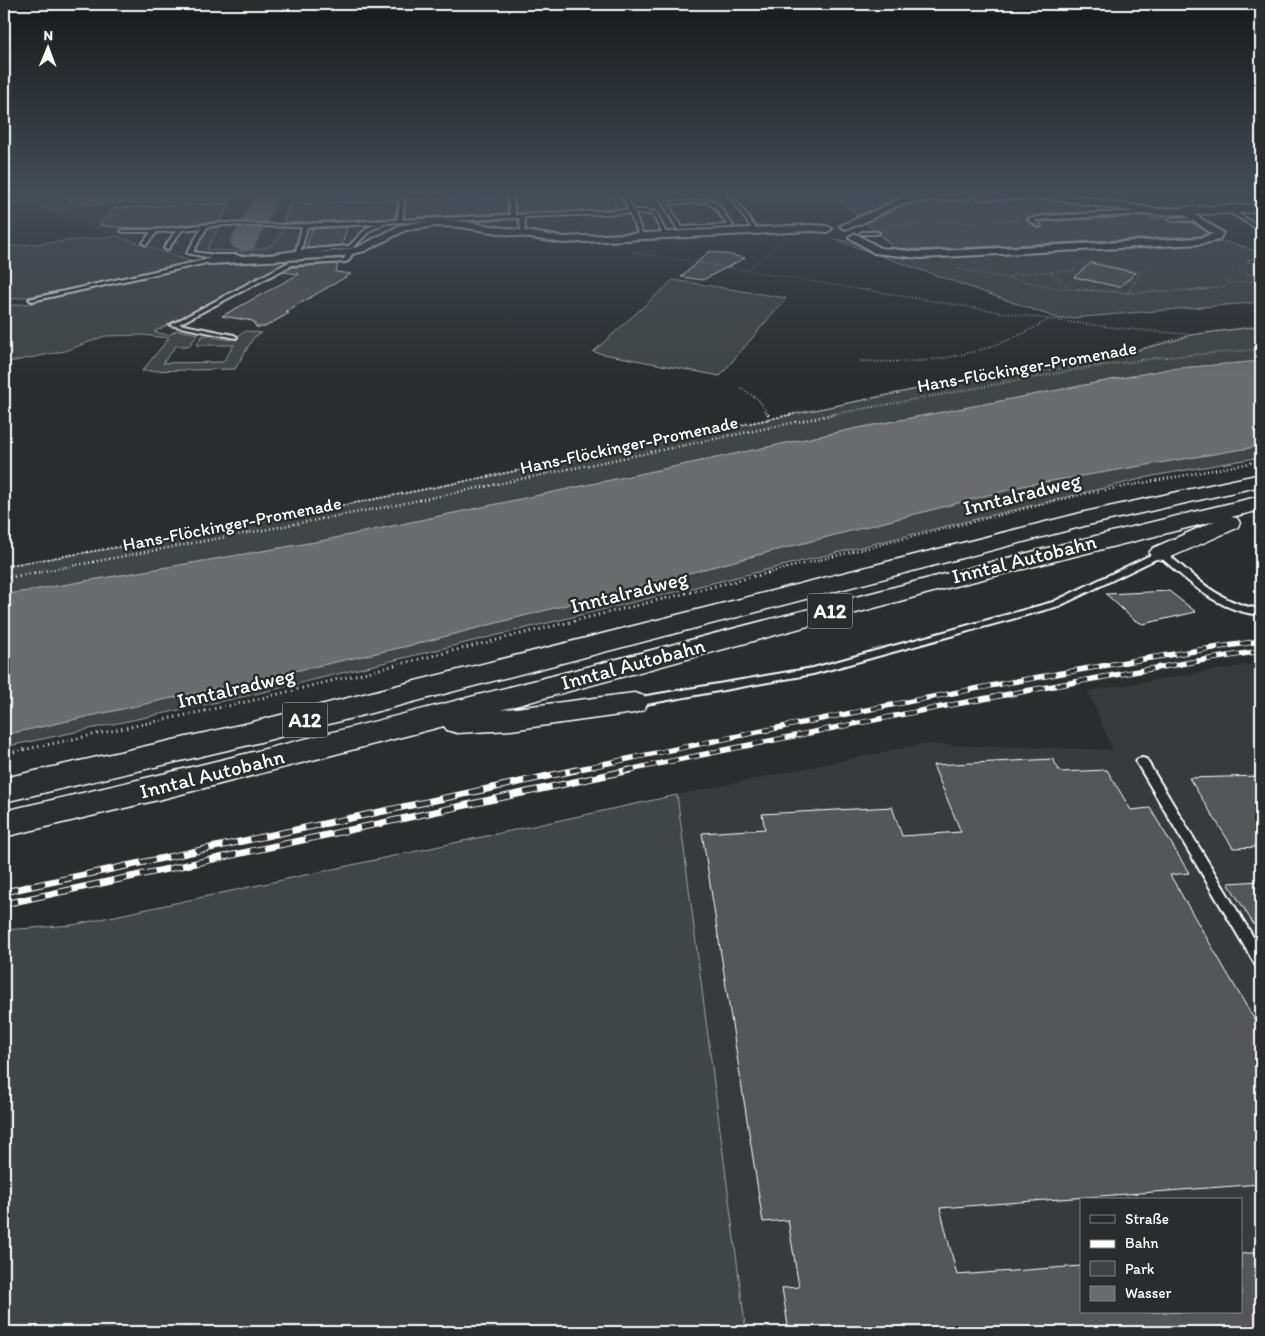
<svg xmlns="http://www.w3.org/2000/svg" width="1265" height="1336" font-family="Itim,sans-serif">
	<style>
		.built { fill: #373a3b; fill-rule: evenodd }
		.green { fill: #414445; stroke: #a0a2a2 }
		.water { fill: #6a6c6d; stroke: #a6a7a7 }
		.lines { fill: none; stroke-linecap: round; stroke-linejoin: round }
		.taxiway { fill: #949696; fill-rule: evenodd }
		.building { fill: #555758; stroke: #fff }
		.lane-casing { stroke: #fff; stroke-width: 4 }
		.street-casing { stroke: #fff; stroke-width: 4 }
		.secondary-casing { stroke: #fff; stroke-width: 3 }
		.highway-casing { stroke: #fff; stroke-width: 3 }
		.path-far3 { stroke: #fff; stroke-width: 1; stroke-dasharray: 0.5 2; stroke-linecap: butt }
		.path-far2 { stroke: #fff; stroke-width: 2; stroke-dasharray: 0.5 2.5; stroke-linecap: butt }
		.path-far1 { stroke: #fff; stroke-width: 2.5; stroke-dasharray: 1 3; stroke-linecap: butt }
		.path { stroke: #fff; stroke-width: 3; stroke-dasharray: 1 4; stroke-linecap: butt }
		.lane { fill: #2a2d2e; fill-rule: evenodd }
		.street { fill: #2a2d2e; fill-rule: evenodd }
		.secondary { fill: #2a2d2e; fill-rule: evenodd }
		.highway { fill: #2a2d2e; fill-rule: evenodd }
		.rail-far1-casing { stroke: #fff; stroke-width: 5.5 }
		.rail-casing { stroke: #fff; stroke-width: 7 }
		.rail-far1 { stroke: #2a2d2e; stroke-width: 4; stroke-dasharray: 11; stroke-linecap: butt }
		.rail { stroke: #2a2d2e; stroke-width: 5; stroke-dasharray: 14; stroke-linecap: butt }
		.labels { text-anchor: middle; stroke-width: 5; stroke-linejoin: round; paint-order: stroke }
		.far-street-label { font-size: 18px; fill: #fff; stroke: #2a2d2e }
		.shield { fill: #2a2d2e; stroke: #bfc0c0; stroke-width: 1 }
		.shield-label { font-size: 20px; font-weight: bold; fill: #fff }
		.street-label { font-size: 21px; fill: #fff; stroke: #2a2d2e }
	</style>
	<rect width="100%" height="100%" fill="#2a2d2e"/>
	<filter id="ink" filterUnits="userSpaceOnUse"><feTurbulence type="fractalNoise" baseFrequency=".02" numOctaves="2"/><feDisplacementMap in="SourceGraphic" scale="10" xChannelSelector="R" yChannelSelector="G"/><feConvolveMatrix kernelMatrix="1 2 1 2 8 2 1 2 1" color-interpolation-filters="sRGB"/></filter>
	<g filter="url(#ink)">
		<g class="built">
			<polygon points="4,191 1044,191 923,195 921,194 728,203 744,227 554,236 456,220 403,225 358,249 332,254 219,260 183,256 102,230 33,203 4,204"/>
			<path d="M1261,663V1332H746L677,795L922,744L1113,750L1088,691ZM1081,1200H1241V1312H1081Z"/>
		</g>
		<g class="green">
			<polygon points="4,191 165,191 78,194 64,210 55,212 33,203 4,204"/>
			<path d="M220,226L207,249C225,251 265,255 278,239C280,236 282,231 284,228L302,227L295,249L289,252L225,256L194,252L205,229Z"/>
			<polygon points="117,236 196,263 69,290 13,299 6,306 33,303 36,299 40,298 218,262 294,258 154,332 169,335 177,330 198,334 189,346 176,346 163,363 223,362 234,345 196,345 203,335 230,340 246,331 261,333 254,337 235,369 142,371 169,338 142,335 105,336 65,351 4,363 4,247"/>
			<path d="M833,239C861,241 877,257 908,258L1225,242C1241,246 1248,246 1261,256V259L1247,260L1261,270V302L1060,319Z"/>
			<polygon points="673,280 786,298 720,376 593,352"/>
			<polygon points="1261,326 1261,361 1169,369 858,428 321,541 4,595 4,566 163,540 427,489 1021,368 1130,352 1177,340 1190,335"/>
			<polygon points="1261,446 1261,457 1153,476 251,695 4,747 4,735 408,646 1027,485"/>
			<polygon points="677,795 746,1332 4,1332 4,930 73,925"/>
		</g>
		<polygon class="water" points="1261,361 1261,446 1027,485 408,646 4,735 4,595 321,541 858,428 1169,369"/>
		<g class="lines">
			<g class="taxiway">
				<polygon points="76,191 252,191 248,196 239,199 79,206 70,204 66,198 70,192"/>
				<polygon points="257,191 279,191 281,193 254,248 244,251 234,248 230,242"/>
			</g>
		</g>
		<g class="building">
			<polygon points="610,191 618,209 517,213 514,195"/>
			<polygon points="829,191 986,191 980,192 976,194 976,198 981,201 1048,200 1109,209 1110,211 1044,214 1026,218 1027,221 1038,229 1043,226 1039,222 1147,216 1150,219 1169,218 1170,222 1193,223 1209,233 1200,236 920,250 894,248 880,235 880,231 874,230 866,223 906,205 971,200 973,193 968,191 921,193 900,197 858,216"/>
			<polygon points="1054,191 1109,191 1109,200"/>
			<polygon points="506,196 508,213 404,218 406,200"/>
			<polygon points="398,200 395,218 283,223 290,204"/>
			<polygon points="230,203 220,221 155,228 124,228 99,225 114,208"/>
			<polygon points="347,227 342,245 306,248 312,229"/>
			<polygon points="710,251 745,258 703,280 681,277"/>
			<polygon points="1091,263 1136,273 1119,287 1074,277"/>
			<polygon points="338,264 336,272 351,274 285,312 289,313 265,327 256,327 253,321 222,316 299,274 283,272 293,267"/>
			<polygon points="1169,591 1196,612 1143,624 1134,620 1106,594"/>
			<polygon points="1053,759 1060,772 1107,770 1131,810 1150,808 1189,873 1170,875 1261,1031 1261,1184 940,1208 957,1275 1081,1266 1081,1312 1241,1312 1241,1254 1261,1252 1261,1332 789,1332 782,1288 799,1287 788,1220 763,1222 702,833 765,829 762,814 892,807 902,836 961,832 933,765"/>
			<polygon points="1261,776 1261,847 1233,848 1189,778"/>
			<polygon points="1261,881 1261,936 1228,883"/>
		</g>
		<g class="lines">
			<g class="lane-casing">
				<g id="lane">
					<path d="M620,191H624L633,210H643L656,212L668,237L664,236L652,214L634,213L644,237L642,238L640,237L629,213L524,217L525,230L523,231L521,230L519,218L382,223V225L371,230L352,248L276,257L274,254L296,251L302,227L221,225L207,227L193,252L216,255H237L240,257L237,259H216L187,253L202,228L182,230L167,250L164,248L176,231L157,232L146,245L143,243L151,232H123L121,231L123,230H155L221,223L285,225L397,220L400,200L402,199L404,200L402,220L510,215L508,196L510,195L512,196L515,215L628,210ZM377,224L367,228L349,246L301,250L307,227Z"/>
					<path d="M656,191H660L666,202L711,200L719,206L733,226L731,227L678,230ZM708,202L715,208L728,225L682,227L668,204Z"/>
					<polygon points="726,191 730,191 758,232 754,232"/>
					<polygon points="1226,208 1230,208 1261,228 1261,231 1226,210"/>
					<polygon points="1156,211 1158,213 1034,220 1041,226 1039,227 1028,219 1044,216"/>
					<polygon points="1172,218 1199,219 1201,220 1199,221 1170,220"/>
					<polygon points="862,232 877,232 879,233 877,234 860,234"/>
					<polygon points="348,251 353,252 349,260 346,262 292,265 179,324 234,335 237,337 236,338 170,325 289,262 344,259"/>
					<polygon points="209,259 211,260 211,262 32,301 29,299"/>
					<path d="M1161,550L1164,551C1195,577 1220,604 1261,609V615C1217,611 1192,584 1160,557L1059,606L813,674L635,706L630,702L635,698L813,668L1053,602Z"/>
					<polygon points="1142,758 1146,759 1261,950 1261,968 1256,966 1138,765 1136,762 1138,759"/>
				</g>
			</g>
			<g class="street-casing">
				<g id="street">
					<polygon points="1048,192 1157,209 1185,208 1223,233 1219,240 1200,244 920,258 874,253 849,237 854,234 858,235 880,248 920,252 1200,238 1213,234 1183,214 1157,215 1048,198 981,199 977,196 981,193"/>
					<path d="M968,193L971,194V198C950,202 927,197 905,203C884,209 867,224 845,229L840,226L900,199L921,195Z"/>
					<polygon points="437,220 460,221 563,237 811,225 827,226 832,229 827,232 811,231 563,243 460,227 437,226 406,230 365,251 338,257 209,264 204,261 209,258 338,251 358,247 401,225"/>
				</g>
			</g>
			<g class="secondary-casing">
				<polygon id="secondary" points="1261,204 1261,212 1185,215 1179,211 1185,207"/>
			</g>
			<g class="highway-casing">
				<g id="highway">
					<polygon points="1261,474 1261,486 1088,525 249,745 4,802 4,778 249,723 1085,512"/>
					<path d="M1261,496V510L1231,517L1237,518L1240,523L1237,528L1169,558L1161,560L1153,558L1149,553L1153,548L1215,521L955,586L500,710L634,693L644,696L648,703L644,710L634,713L511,730L457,733L447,730L444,726L162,799L4,837V811C425,716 840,595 1261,496Z"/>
				</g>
			</g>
			<g class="path-far3">
				<polyline points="4,203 79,198"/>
				<polyline points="4,205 38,206 112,234"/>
				<polyline points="885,226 1018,220"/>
				<polyline points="1241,246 1245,245"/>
				<polyline points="633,252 869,291"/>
				<polyline points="958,269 1059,288 1095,291"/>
				<polyline points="748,270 779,243"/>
				<polyline points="1051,272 1073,271 1077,264 1092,262 1141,272 1129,291"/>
				<polyline points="1141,272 1150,264"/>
				<polyline points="1248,274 1261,277"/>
				<polyline points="1009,278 1014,274 1051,272 1071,288"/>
				<polyline points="1127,280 1135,282"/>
				<polyline points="1230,283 1255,281 1239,267"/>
				<polyline points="1190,291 1223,287 1230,283 1224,280"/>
			</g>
			<g class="path-far2">
				<path d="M861,289C970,307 1078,327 1188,334"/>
				<polyline points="1078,289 1128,293 1210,289"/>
				<polyline points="1128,293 1130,289"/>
				<path d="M860,361C930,365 987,356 1048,320"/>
				<polyline points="1021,369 1026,372 1106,364"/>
				<polyline points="1003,381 1025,372"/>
				<polyline points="741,388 759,400 768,415"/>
				<polyline points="788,415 1021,368 1130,352 1190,335 1261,326"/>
				<polyline points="829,415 1075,370 1155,358 1261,349"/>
			</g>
			<g class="path-far1">
				<polyline points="768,414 769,420"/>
				<path d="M4,566C269,523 531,468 794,414"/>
				<polyline points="34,573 391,506 835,414"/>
				<polyline points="767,573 1084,494 1261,461"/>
			</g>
			<g class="path">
				<polyline points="4,578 41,572"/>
				<polyline points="4,754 246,702 772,572"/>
			</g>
			<use href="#lane" class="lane"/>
			<use href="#street" class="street"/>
			<use href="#secondary" class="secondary"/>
			<use href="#highway" class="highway"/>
			<g class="rail-far1-casing">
				<g id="rail-far1">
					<path d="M570,771C800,723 1029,674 1261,641"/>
					<path d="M624,771C835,727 1047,684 1261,651"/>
				</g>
			</g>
			<g class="rail-casing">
				<g id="rail">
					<polyline points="4,892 576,770"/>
					<polyline points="4,904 630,770"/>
				</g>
			</g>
			<use href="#rail-far1" class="rail-far1"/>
			<use href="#rail" class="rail"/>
		</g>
	</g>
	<linearGradient id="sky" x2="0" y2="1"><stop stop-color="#171919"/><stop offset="0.51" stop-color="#444c57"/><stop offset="1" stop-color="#444c57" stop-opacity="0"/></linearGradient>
	<rect width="1265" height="378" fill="url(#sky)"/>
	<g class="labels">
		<g class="far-street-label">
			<text transform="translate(1027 367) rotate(-10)" y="6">Hans-Flöckinger-Promenade</text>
			<text transform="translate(629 445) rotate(-12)" y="6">Hans-Flöckinger-Promenade</text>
			<text transform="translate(232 524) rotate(-11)" y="6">Hans-Flöckinger-Promenade</text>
		</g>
		<g class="shield">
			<rect x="807.5" y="593.5" width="45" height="35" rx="4"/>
			<rect x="282.5" y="702.5" width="45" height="35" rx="4"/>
		</g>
		<g class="shield-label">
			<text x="830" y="618">A12</text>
			<text x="305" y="727">A12</text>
		</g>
		<g class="street-label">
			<text transform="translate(1022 494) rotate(-14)" y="7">Inntalradweg</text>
			<text transform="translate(1024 559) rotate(-14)" y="7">Inntal Autobahn</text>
			<text transform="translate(629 592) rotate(-14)" y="7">Inntalradweg</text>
			<text transform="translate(633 664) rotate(-15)" y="7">Inntal Autobahn</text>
			<text transform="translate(236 688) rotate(-13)" y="7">Inntalradweg</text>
			<text transform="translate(212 774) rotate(-14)" y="7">Inntal Autobahn</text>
		</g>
	</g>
	<rect width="1265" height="1336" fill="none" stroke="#2a2d2e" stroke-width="20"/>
	<rect x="10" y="10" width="1245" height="1316" fill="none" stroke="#fff" stroke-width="2" filter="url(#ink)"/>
	<rect x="1080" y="1198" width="162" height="115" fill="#2a2d2e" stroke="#7f8182"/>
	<rect x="1090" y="1215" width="25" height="8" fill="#2a2d2e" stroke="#7f8182"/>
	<text x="1125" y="1224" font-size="15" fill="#ffffff">Straße</text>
	<rect x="1090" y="1240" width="25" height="8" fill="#ffffff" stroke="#7f8182"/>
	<text x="1125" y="1248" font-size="15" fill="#ffffff">Bahn</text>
	<rect x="1090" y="1261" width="25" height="15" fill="#414445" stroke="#7f8182"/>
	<text x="1125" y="1274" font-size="15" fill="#ffffff">Park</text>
	<rect x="1090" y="1286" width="25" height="15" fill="#6a6c6d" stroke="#7f8182"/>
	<text x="1125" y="1298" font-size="15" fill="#ffffff">Wasser</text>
	<g transform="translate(48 48) rotate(1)" stroke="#2a2d2e" stroke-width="4" paint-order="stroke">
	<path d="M0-4L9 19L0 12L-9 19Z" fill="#ffffff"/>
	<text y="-8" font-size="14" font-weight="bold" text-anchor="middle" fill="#ffffff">N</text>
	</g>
</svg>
